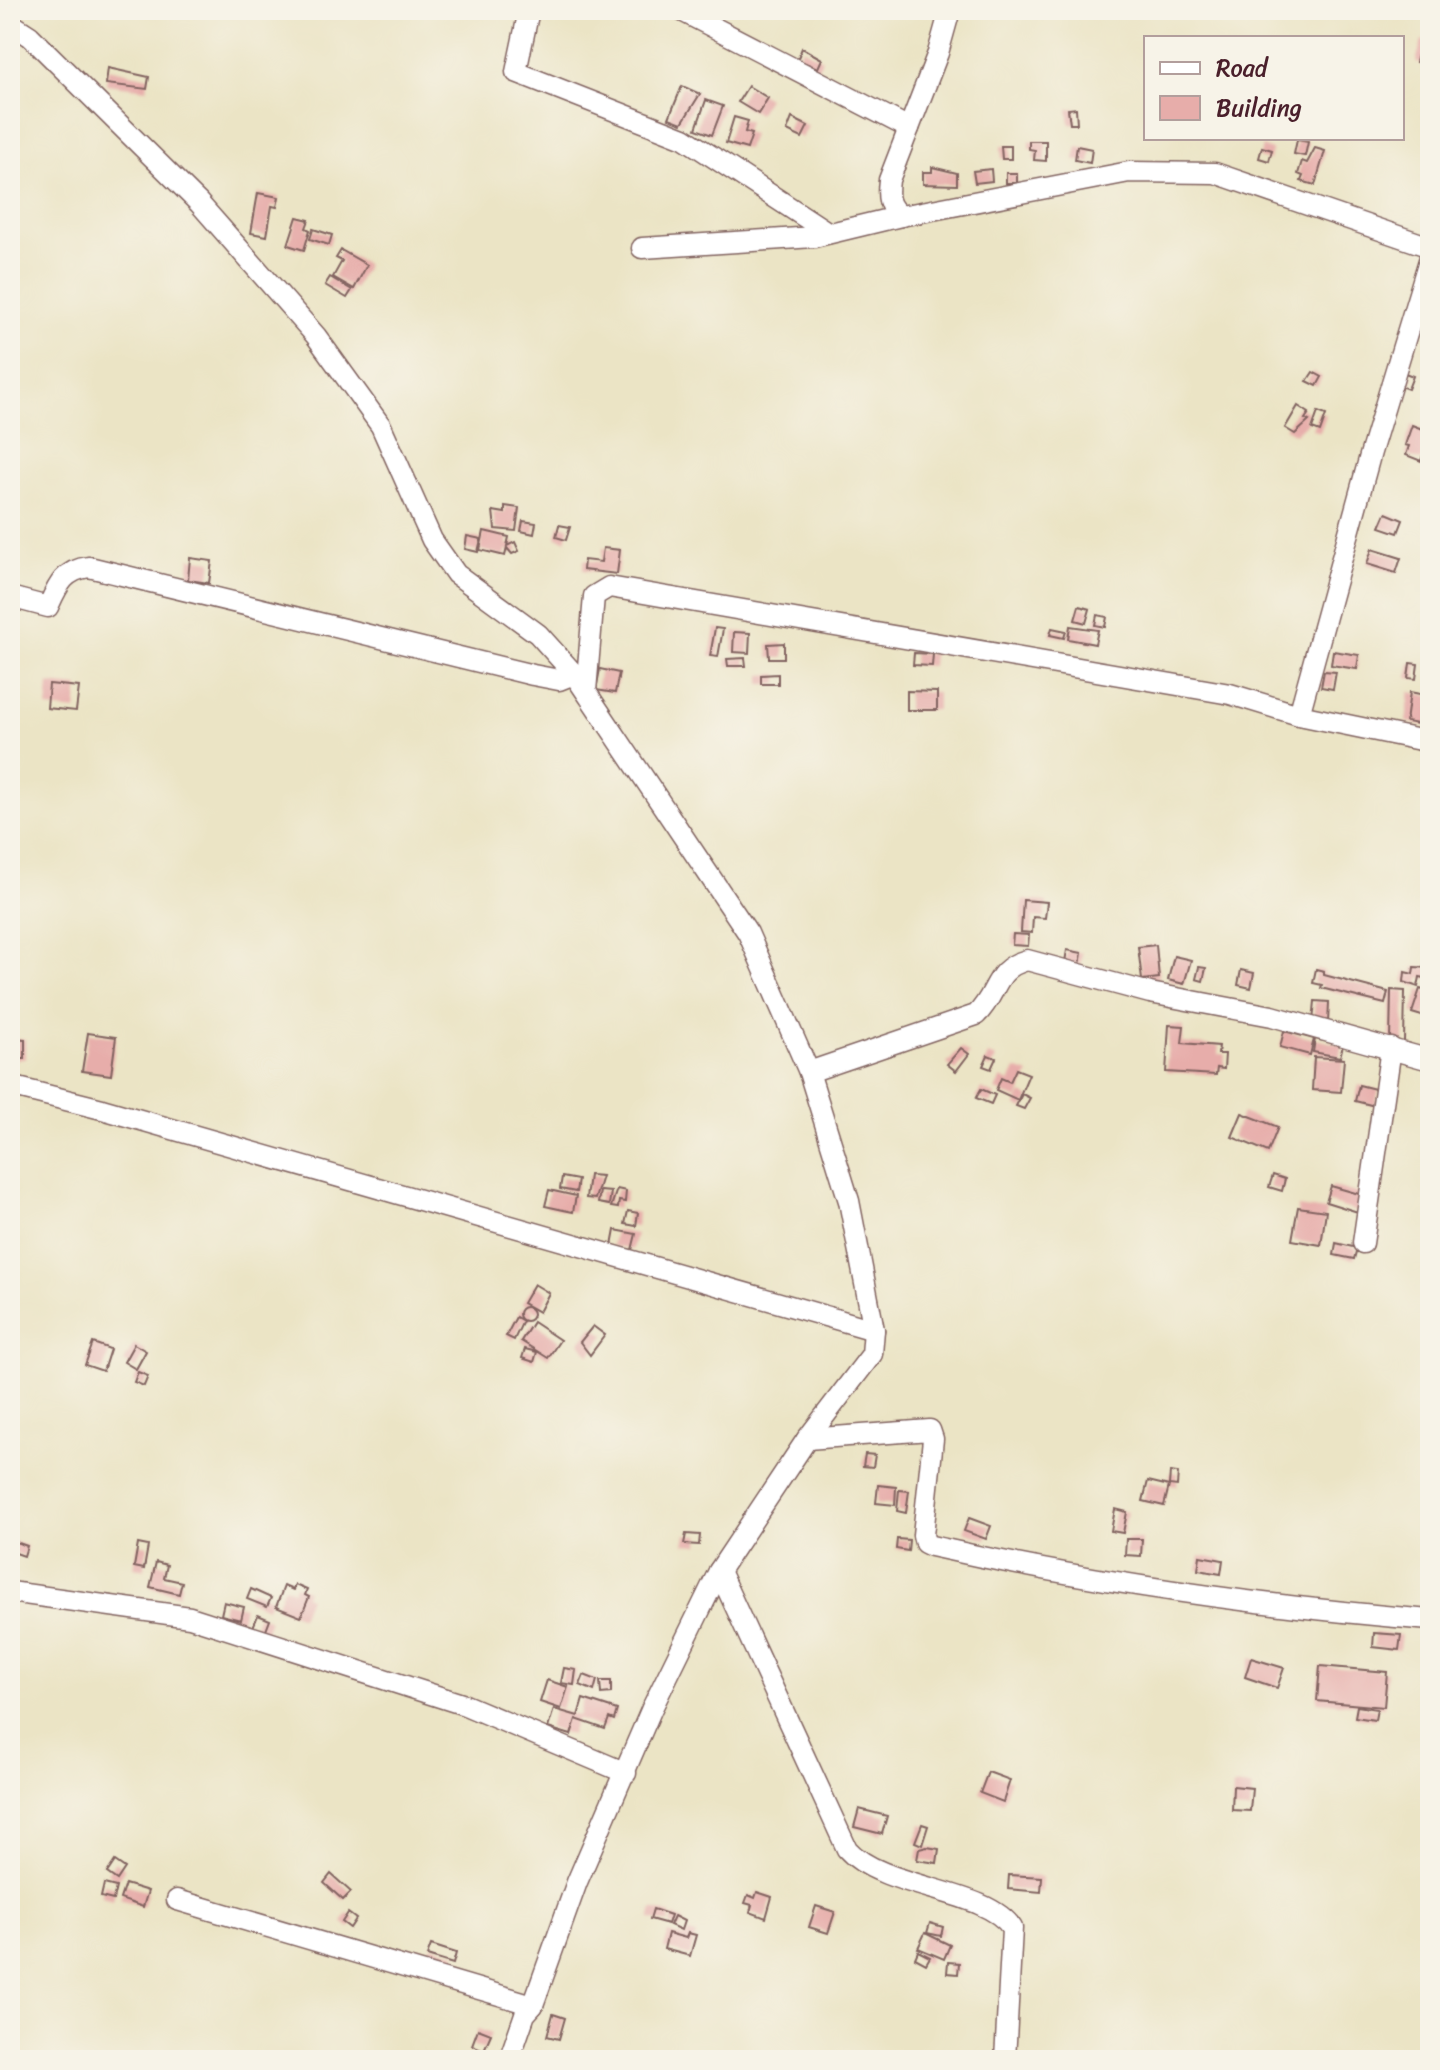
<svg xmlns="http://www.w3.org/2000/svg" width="1440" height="2070" font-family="Sriracha,sans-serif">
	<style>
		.building { fill: #e7adaa }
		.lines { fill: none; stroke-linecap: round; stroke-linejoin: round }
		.street-casing { stroke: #826461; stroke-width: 23 }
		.street { stroke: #fff; stroke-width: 20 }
	</style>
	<rect width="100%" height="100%" fill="#f7f3e8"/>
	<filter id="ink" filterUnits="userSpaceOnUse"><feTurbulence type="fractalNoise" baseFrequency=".0125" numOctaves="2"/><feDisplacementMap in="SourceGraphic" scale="16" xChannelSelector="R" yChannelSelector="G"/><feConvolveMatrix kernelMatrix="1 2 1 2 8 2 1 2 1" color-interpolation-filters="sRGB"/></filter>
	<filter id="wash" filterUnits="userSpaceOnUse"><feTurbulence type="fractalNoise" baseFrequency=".006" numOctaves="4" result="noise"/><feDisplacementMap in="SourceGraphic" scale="32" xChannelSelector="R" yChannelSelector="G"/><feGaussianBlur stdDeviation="1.8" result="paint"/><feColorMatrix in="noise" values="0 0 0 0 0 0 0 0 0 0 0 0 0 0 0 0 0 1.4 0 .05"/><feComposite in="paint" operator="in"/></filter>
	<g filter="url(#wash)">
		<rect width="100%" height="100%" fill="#ebe4c5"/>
		<g id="blocks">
			<g class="building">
				<polygon points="1422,40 1430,42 1430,76 1422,74 1425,65 1416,62"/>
				<polygon points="802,48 822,59 818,68 797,60"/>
				<polygon points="108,68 149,77 147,89 106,84"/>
				<polygon points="682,86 700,94 682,123 669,118"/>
				<polygon points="748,86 768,98 758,114 738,102"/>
				<polygon points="706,100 723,106 712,135 696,129"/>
				<polygon points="1076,108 1077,124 1070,124 1068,109"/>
				<polygon points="734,117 748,121 745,132 752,134 747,149 726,143"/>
				<polygon points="792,118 808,126 802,138 787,131"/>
				<polygon points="1297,140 1308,142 1305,156 1294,154"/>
				<polygon points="1029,141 1046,141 1046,161 1034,160 1035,150 1029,149"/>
				<polygon points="1001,146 1011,146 1011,159 1002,159"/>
				<polygon points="1077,146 1092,149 1090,163 1075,160"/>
				<polygon points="1262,147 1272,150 1269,161 1259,158"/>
				<polygon points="1315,148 1325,151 1315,185 1301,181 1303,176 1298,174 1302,161 1307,163"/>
				<polygon points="932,167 957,173 957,185 923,184 923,172 932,172"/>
				<polygon points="991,169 992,181 975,183 973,171"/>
				<rect x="1006" y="173" width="11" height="10"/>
				<polygon points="258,193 279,197 277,207 272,206 267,236 251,233"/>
				<polygon points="297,217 309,220 306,228 310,230 304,250 288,245"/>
				<polygon points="313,229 332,235 329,245 310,239"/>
				<polygon points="341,250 367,265 354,289 333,277 342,261 336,258"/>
				<polygon points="330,277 352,290 347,298 325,285"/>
				<polygon points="1313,372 1322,377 1317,386 1307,381"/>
				<polygon points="1405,373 1413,376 1408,389 1400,386"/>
				<polygon points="1298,406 1309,413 1305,419 1309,421 1295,434 1285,428"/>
				<polygon points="1318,412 1326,415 1320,432 1312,429"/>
				<polygon points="1412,425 1430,432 1430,458 1423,455 1421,461 1406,455 1409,446 1405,445"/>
				<polygon points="505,506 519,508 516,531 495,529 493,511 505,513"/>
				<polygon points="1386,513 1403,520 1398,533 1380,527"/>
				<polygon points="523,521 536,523 534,534 521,531"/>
				<polygon points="559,525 570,527 566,540 556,537"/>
				<polygon points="484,531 509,537 507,546 515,542 519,551 512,554 507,548 505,556 480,550"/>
				<polygon points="467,536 481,539 478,552 465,549"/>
				<polygon points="603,548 620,550 617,574 583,570 584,560 601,562"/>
				<polygon points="1372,549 1401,558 1396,573 1367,564"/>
				<polygon points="190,558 212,561 209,583 188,580"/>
				<polygon points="1079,606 1090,609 1086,623 1075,620"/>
				<polygon points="1097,615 1107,617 1105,627 1095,625"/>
				<polygon points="1070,626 1098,630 1095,644 1068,639"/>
				<polygon points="715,628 723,629 718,657 710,656"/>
				<polygon points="1052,628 1066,631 1064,638 1050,635"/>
				<polygon points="734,632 750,633 749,653 733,652"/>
				<polygon points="784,643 784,658 769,658 768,644"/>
				<polygon points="1333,651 1359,655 1357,669 1331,665"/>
				<polygon points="914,653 933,654 932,666 913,665"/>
				<polygon points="745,658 746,666 728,666 727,659"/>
				<polygon points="1410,663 1418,664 1416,679 1408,678"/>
				<polygon points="600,669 619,673 615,693 596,690"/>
				<polygon points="1324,671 1336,672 1333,689 1321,687"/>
				<polygon points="778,674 778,684 761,684 761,675"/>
				<polygon points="49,684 79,687 76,711 47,708"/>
				<polygon points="907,691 937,692 937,710 907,710"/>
				<polygon points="1410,692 1430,696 1430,726 1406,722"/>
				<polygon points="1023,900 1047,902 1045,918 1033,917 1032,933 1021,932"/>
				<polygon points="1013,934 1029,935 1028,946 1012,945"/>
				<polygon points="1156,945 1159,978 1142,980 1138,947"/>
				<polygon points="1067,950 1082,953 1080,965 1065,962"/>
				<polygon points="1174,956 1191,960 1184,984 1168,980"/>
				<polygon points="1199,967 1206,968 1203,981 1196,979"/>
				<polygon points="1414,967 1430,968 1430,979 1420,977 1418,987 1404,982 1405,972 1413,974"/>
				<polygon points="1316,969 1324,971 1324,975 1388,992 1385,1004 1321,988 1322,985 1313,983"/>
				<polygon points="1241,970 1254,973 1251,988 1238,985"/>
				<polygon points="1420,989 1430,992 1425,1017 1412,1013"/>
				<polygon points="1391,990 1405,991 1404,1042 1390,1042"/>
				<polygon points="1315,1001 1329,1002 1328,1023 1313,1022"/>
				<polygon points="1169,1025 1184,1026 1182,1043 1219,1046 1218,1054 1225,1054 1224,1069 1217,1068 1216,1075 1166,1072"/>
				<polygon points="1284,1031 1314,1039 1310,1055 1280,1047"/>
				<polygon points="88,1033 116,1037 111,1075 82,1071"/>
				<polygon points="14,1038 25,1039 25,1059 13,1059"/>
				<polygon points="1315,1039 1343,1045 1340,1057 1313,1052"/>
				<polygon points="961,1048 969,1054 956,1071 947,1064"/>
				<polygon points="988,1055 996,1058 991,1069 983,1066"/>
				<polygon points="1314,1057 1344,1059 1341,1092 1312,1090"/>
				<polygon points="1016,1069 1029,1074 1018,1100 996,1090 1001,1078 1010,1082"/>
				<polygon points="1359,1085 1379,1090 1375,1106 1355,1101"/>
				<polygon points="981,1089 995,1095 991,1104 976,1098"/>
				<polygon points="1022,1094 1030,1098 1024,1109 1016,1106"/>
				<polygon points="1242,1113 1278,1127 1268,1152 1232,1137"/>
				<polygon points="589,1175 602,1176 595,1199 586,1198"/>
				<polygon points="1273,1175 1285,1179 1282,1191 1269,1187"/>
				<polygon points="562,1177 578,1180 576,1192 560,1189"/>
				<polygon points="1331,1186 1366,1196 1361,1213 1326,1202"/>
				<polygon points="617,1189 626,1191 625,1202 619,1201 618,1208 611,1207"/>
				<polygon points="549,1190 576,1196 573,1212 545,1206"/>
				<polygon points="600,1191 611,1192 609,1205 598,1203"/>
				<polygon points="1298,1207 1326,1211 1321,1245 1292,1240"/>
				<polygon points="628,1211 638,1213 636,1226 625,1224"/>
				<polygon points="615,1230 636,1234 632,1250 612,1246"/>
				<polygon points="1336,1243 1357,1248 1354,1259 1334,1255"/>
				<polygon points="534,1284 549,1293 539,1312 523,1303"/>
				<circle cx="526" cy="1314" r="7"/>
				<polygon points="10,1312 17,1314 11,1338 10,1338"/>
				<polygon points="516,1317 523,1321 514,1340 506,1336"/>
				<polygon points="533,1322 560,1340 548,1358 521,1341"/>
				<polygon points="593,1326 605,1335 590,1355 580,1342"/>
				<polygon points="93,1343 110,1349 103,1371 85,1365"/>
				<polygon points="134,1344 146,1351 136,1369 124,1362"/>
				<polygon points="525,1349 537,1352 534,1362 522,1358"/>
				<polygon points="138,1372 148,1376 144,1386 134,1382"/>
				<polygon points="865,1454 875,1455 873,1467 863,1466"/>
				<polygon points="1170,1472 1178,1473 1177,1486 1169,1485"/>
				<polygon points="1148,1481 1169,1486 1164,1506 1143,1501"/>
				<polygon points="878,1485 896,1487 895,1505 876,1503"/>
				<polygon points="899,1490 909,1491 906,1513 897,1511"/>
				<polygon points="1115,1509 1127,1512 1123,1533 1111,1531"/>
				<polygon points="969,1518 991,1526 986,1539 964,1531"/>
				<polygon points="686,1534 700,1535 699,1545 684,1544"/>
				<polygon points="897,1539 909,1540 908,1551 896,1549"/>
				<polygon points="1126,1539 1142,1539 1141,1556 1125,1555"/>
				<polygon points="10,1540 27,1546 24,1556 10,1551"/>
				<polygon points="138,1544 148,1546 144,1569 134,1567"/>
				<polygon points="1200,1556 1223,1560 1221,1574 1198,1570"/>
				<polygon points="156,1562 167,1565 164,1578 182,1582 179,1594 150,1587"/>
				<polygon points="295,1585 307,1590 305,1595 309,1597 301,1617 276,1607 284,1586 293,1590"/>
				<polygon points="251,1589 271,1598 267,1607 247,1599"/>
				<polygon points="224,1602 244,1607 241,1620 221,1615"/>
				<polygon points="258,1615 270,1620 265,1633 253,1627"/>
				<polygon points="1374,1633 1401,1635 1399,1650 1373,1647"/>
				<polygon points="1251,1658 1284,1668 1277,1688 1245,1677"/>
				<polygon points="1320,1666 1387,1672 1384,1707 1317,1701"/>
				<polygon points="564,1668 576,1670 574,1685 561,1683"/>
				<polygon points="584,1675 597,1680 594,1691 580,1685"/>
				<polygon points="547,1680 568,1687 561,1709 540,1702"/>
				<polygon points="600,1681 611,1681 611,1693 601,1694"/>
				<polygon points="583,1699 617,1710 614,1720 609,1718 605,1729 576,1719 571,1735 548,1728 554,1709 578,1716"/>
				<polygon points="1357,1706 1377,1709 1375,1720 1355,1717"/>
				<polygon points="988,1772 1010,1780 1003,1802 980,1793"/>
				<polygon points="1233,1786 1252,1788 1250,1811 1232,1810"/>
				<polygon points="859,1809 887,1816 882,1834 854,1827"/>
				<polygon points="922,1824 928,1826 922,1845 915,1842"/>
				<polygon points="927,1847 939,1849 937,1863 917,1860 919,1849"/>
				<polygon points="115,1861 125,1868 117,1880 107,1873"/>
				<polygon points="331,1874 351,1892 343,1900 324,1883"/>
				<polygon points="1009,1875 1042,1877 1041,1892 1008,1889"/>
				<polygon points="104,1884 116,1887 113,1900 101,1897"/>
				<polygon points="125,1884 148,1891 143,1907 120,1899"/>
				<polygon points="757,1892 772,1897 766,1918 750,1912 752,1905 745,1903 748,1895 755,1898"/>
				<polygon points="816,1906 835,1912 828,1933 809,1927"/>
				<polygon points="653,1909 671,1915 668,1924 650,1919"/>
				<polygon points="348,1913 356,1919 350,1928 342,1922"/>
				<polygon points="674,1916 684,1921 681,1930 670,1925"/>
				<polygon points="930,1923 943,1927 941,1936 927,1933"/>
				<polygon points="668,1933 686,1938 688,1933 696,1935 690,1956 664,1949"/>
				<polygon points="925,1933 950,1945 944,1959 918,1948"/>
				<polygon points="431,1945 456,1953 453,1964 427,1956"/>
				<polygon points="918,1951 930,1957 926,1964 915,1958"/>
				<polygon points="948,1962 959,1963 958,1974 947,1973"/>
				<polygon points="553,2014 565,2018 559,2039 547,2036"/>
				<polygon points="478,2029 491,2034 484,2050 472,2045"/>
			</g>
		</g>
	</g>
	<g filter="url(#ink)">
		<use href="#blocks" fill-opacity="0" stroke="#826461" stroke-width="2"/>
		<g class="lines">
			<g class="street-casing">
				<g id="street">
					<polyline points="529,10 516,72 684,138 829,233"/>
					<polyline points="680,10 909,128"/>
					<path d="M950,10L938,53L889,180C887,196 887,206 901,216L1129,172L1215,173L1430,247"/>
					<polyline points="10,23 30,36 199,203 316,336 381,426 432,540 456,574 538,634 574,674 748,933 809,1072 849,1201 874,1330 872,1354 807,1439 719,1571 652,1708 577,1882 533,2005 525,2014 509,2060"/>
					<polyline points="642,248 814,237 901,216"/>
					<path d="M10,597L48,607C58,585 64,570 89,567L533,675L559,680L574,674"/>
					<polyline points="586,691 594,596 609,587 1230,694 1299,715 1430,742"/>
					<polyline points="1299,715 1371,452 1430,257"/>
					<path d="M809,1072L976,1015C999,993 993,969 1027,960L1150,993L1272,1016L1430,1060"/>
					<polyline points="10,1086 102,1109 874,1330"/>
					<polyline points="1363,1243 1391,1048"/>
					<path d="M807,1439L930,1430L933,1439L923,1535L925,1543L931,1546C1095,1583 1262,1606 1430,1620"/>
					<path d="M719,1571L847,1849C883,1890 986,1888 1012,1928L1005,2060"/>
					<polyline points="10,1592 190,1617 465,1705 626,1773"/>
					<polyline points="177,1900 533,2005"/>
				</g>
			</g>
			<use href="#street" class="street"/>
		</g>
	</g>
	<rect width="1440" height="2070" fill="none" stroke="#f7f3e8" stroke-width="40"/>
	<rect x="1144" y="36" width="260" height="104" fill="#f7f3e8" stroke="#b29e9c" stroke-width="2"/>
	<rect x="1160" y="62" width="40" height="12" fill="#ffffff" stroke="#b29e9c" stroke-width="2"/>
	<text x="1216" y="76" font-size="24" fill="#4a1f2b">Road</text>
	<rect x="1160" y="96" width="40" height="24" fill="#e7adaa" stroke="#b29e9c" stroke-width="2"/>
	<text x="1216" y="116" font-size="24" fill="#4a1f2b">Building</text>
</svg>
